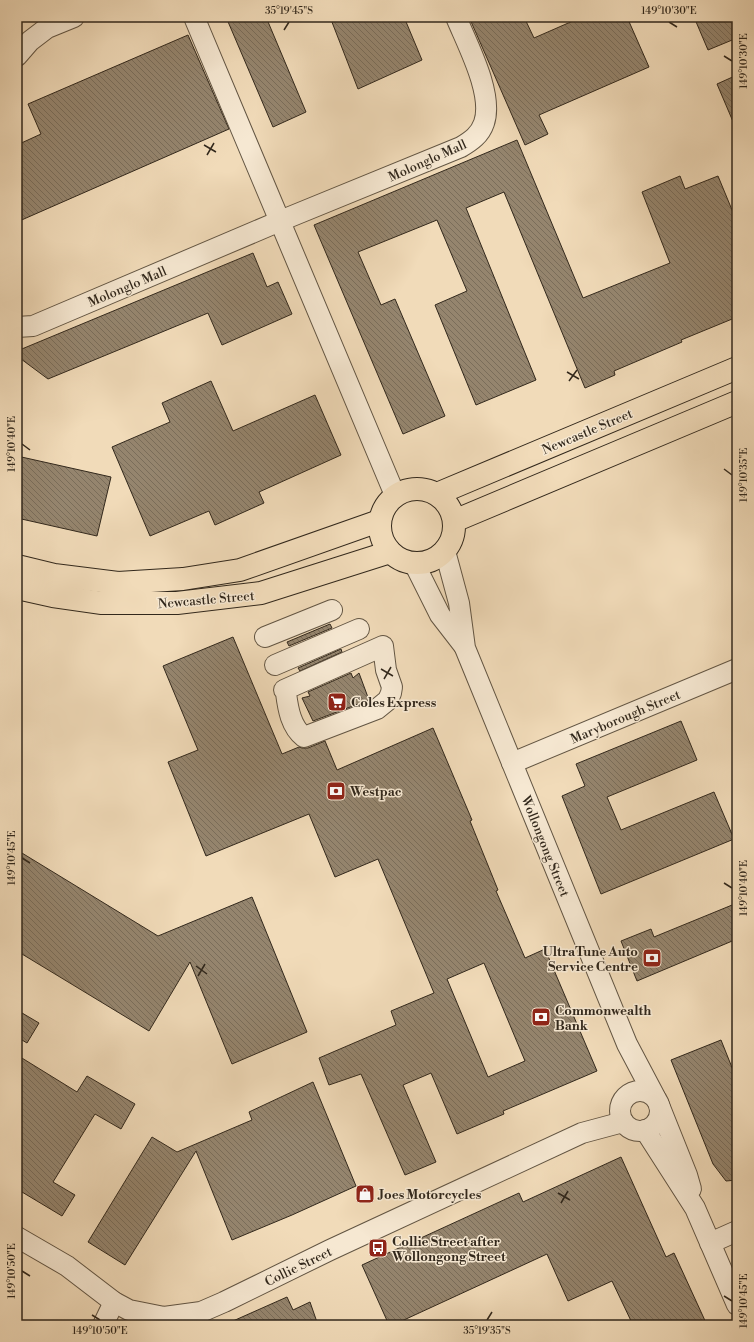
<svg xmlns="http://www.w3.org/2000/svg" width="754" height="1342" font-family="'Libre Bodoni',serif">
	<style>
		.building { fill: url(#building-back-hatch); stroke: #32281c; fill-rule: evenodd }
		.lines { fill: none; stroke-linecap: round; stroke-linejoin: round }
		.minor-casing { stroke: #625543; stroke-width: 22 }
		.major-casing { stroke: #32281c; stroke-width: 24 }
		.minor { stroke: #f6e8d2; stroke-width: 20 }
		.major { stroke: #f1dbb9; stroke-width: 22 }
		.ticks { fill: none; stroke: #32281c; stroke-width: 1.5 }
		.labels { text-anchor: middle; stroke-width: 3; stroke-linejoin: round; paint-order: stroke }
		.street-label { font-size: 13px; fill: #32281c; stroke: #f6e8d2 }
		.poi-label { font-size: 13px; font-weight: bold; fill: #32281c; stroke: #f6e8d2; text-anchor: start }
		.neatline { fill: none; stroke: #32281c; stroke-width: 1.5 }
		.ticks-label { font-size: 10px; text-anchor: middle; fill: #32281c }
	</style>
	<defs>
		<pattern id="building-back-hatch" width="6" height="6" patternUnits="userSpaceOnUse"><rect width="6" height="6" fill="#95856e"/><path d="M-1 5l2 2M0 0l6 6M5-1l2 2" fill="none" stroke="#7a6d5a"/></pattern>
	</defs>
	<rect width="100%" height="100%" fill="#f1dbb9"/>
	<filter id="stains"><feTurbulence type="fractalNoise" baseFrequency=".005" numOctaves="4"/><feColorMatrix values="0 0 0 0 .2 0 0 0 0 .09 0 0 0 0 .02 0 0 0 .5 -.17"/></filter>
	<radialGradient id="worn" r=".72"><stop offset=".6" stop-color="#630" stop-opacity="0"/><stop offset="1" stop-color="#630" stop-opacity=".3"/></radialGradient>
	<g class="building">
		<polygon points="226,17 266,17 306,112 273,127"/>
		<polygon points="330,17 404,17 422,60 358,89"/>
		<polygon points="469,17 524,17 534,38 582,17 627,17 649,67 539,115 548,134 525,145"/>
		<polygon points="694,17 737,17 737,38 708,50"/>
		<polygon points="188,35 229,129 17,222 17,145 41,134 28,104"/>
		<polygon points="737,75 737,131 717,84"/>
		<polygon points="517,140 583,298 670,263 642,192 680,176 685,189 718,176 737,222 737,317 681,340 682,342 614,371 615,375 585,388 504,192 466,208 536,380 476,405 435,305 467,291 437,220 358,252 381,305 395,299 445,416 403,434 314,225"/>
		<polygon points="253,253 267,287 278,282 292,314 222,345 208,313 48,379 17,356 17,351"/>
		<polygon points="211,381 233,431 315,395 341,455 259,492 264,503 215,525 209,511 150,536 112,447 170,422 162,403"/>
		<polygon points="17,456 111,477 97,536 17,518"/>
		<polygon points="330,624 332,628 289,646 287,642"/>
		<path d="M233,637L282,754L299,747L302,748H308L325,741L337,770L433,728L472,820L470,821L498,890L496,891L525,958L545,949L597,1071L503,1111L504,1114L457,1134L431,1073L403,1085L436,1162L405,1175L361,1074L329,1085L319,1058L396,1025L391,1011L434,993L378,859L335,877L309,814L206,856L168,762L198,750L163,666ZM484,963L525,1061L488,1077L447,979Z"/>
		<polygon points="341,649 342,652 300,671 298,668"/>
		<polygon points="351,673 353,678 359,673 369,700 313,721 302,698 310,696 308,692"/>
		<polygon points="681,721 697,760 607,797 621,830 714,792 734,839 601,894 562,796 585,786 576,764"/>
		<polygon points="17,850 158,936 252,897 307,1032 232,1064 190,962 149,1031 17,951"/>
		<polygon points="737,903 737,939 637,981 621,941 651,929 654,937"/>
		<polygon points="17,1010 39,1023 27,1043 17,1037"/>
		<polygon points="721,1040 737,1080 737,1180 726,1181 713,1164 671,1060"/>
		<polygon points="17,1055 77,1092 87,1076 135,1104 121,1129 95,1114 53,1182 75,1195 62,1216 17,1189"/>
		<polygon points="313,1082 356,1186 292,1215 232,1240 196,1151 125,1265 88,1242 152,1137 177,1152 252,1120 249,1112"/>
		<polygon points="621,1157 666,1257 674,1253 707,1325 633,1325 612,1281 568,1301 547,1254 393,1325 389,1325 362,1265 519,1193 523,1202"/>
		<polygon points="287,1297 293,1310 310,1302 318,1325 224,1325"/>
	</g>
	<g class="lines">
		<g class="minor-casing">
			<g id="minor">
				<polyline points="194,17 395,495"/>
				<polyline points="17,56 30,41 47,28 74,17"/>
				<path d="M17,327L33,326L280,221L461,147C471,141 480,135 484,123C494,94 467,44 456,17"/>
				<polyline points="445,551 459,603 465,648 627,1044 655,1097"/>
				<polyline points="414,563 440,615 464,646"/>
				<polyline points="265,637 332,610"/>
				<polyline points="275,665 359,629"/>
				<path d="M284,690L383,646L386,670L392,687L391,693L388,700L377,709L304,737C291,727 288,709 286,693"/>
				<polyline points="512,763 737,669"/>
				<circle cx="640" cy="1111" r="20"/>
				<polyline points="659,1105 687,1175 691,1189"/>
				<polyline points="645,1130 695,1208 737,1305"/>
				<polyline points="17,1237 67,1266 114,1302 129,1310 164,1317 201,1312 224,1302 330,1250 582,1133 623,1122"/>
				<polyline points="710,1243 737,1231"/>
				<polyline points="103,1325 114,1302"/>
			</g>
		</g>
		<g class="major-casing">
			<g id="major">
				<circle cx="417" cy="526" r="37"/>
				<polyline points="437,494 737,368"/>
				<polyline points="454,521 737,402"/>
				<polyline points="17,566 54,575 118,583 183,579 240,570 379,521"/>
				<polyline points="17,588 53,596 102,603 177,603 261,593 390,552"/>
			</g>
		</g>
		<use href="#minor" class="minor"/>
		<use href="#major" class="major"/>
	</g>
	<path class="ticks" d="M669,22L677,27M284,30L289,22M724,56L732,61M204,145L216,152M207,155L214,143M567,372L579,379M569,381L577,370M22,444L30,450M724,469L732,475M381,669L393,676M384,679L391,667M22,858L30,863M724,883L732,888M196,966L207,974M198,976L205,964M558,1193L570,1200M561,1203L568,1191M22,1271L30,1276M724,1296L732,1301M92,1315L100,1320M487,1320L492,1312"/>
	<defs>
		<g id="supermarket-square" transform="scale(1)"><rect x="-9" y="-9" width="18" height="18" rx="4" fill="#8f2418" stroke="#f6e8d2"/><path d="M-6-5.5h2.5l.6 2H6L4.5 2H-2.5L-4.4-4H-6ZM-1.5 3.2a1.3 1.3 0 1 0 .1 0ZM3 3.2a1.3 1.3 0 1 0 .1 0Z" fill="#fff"/></g>
		<g id="bank-square" transform="scale(1)"><rect x="-9" y="-9" width="18" height="18" rx="4" fill="#8f2418" stroke="#f6e8d2"/><path d="M-6-4H6V4H-6ZM0-2.3a2.3 2.3 0 1 0 0 4.6a2.3 2.3 0 1 0 0-4.6Z" fill="#fff"/></g>
		<g id="shop-square" transform="scale(1)"><rect x="-9" y="-9" width="18" height="18" rx="4" fill="#8f2418" stroke="#f6e8d2"/><path d="M-5-2.5h2.3a2.7 3.5 0 0 1 5.4 0H5L5.5 6h-11ZM-1.5-2.5h3a1.5 2.3 0 0 0-3 0Z" fill="#fff"/></g>
		<g id="bus-square" transform="scale(1)"><rect x="-9" y="-9" width="18" height="18" rx="4" fill="#8f2418" stroke="#f6e8d2"/><path d="M-5-6H5V4H4V6H2V4H-2V6H-4V4H-5ZM-3.5-4V0h7V-4ZM-3.5 1.2v1.5H-2V1.2ZM2 1.2v1.5H3.5V1.2Z" fill="#fff"/></g>
	</defs>
	<g fill-rule="evenodd">
		<use href="#supermarket-square" x="337" y="702"/>
		<use href="#bank-square" x="336" y="791"/>
		<use href="#bank-square" x="652" y="958"/>
		<use href="#bank-square" x="541" y="1017"/>
		<use href="#shop-square" x="365" y="1194"/>
		<use href="#bus-square" x="378" y="1248"/>
	</g>
	<g class="labels">
		<g class="street-label">
			<text transform="translate(427 160) rotate(-24)" y="5">Molonglo Mall</text>
			<text transform="translate(127 286) rotate(-23)" y="5">Molonglo Mall</text>
			<text transform="translate(587 431) rotate(-23)" y="5">Newcastle Street</text>
			<text transform="translate(206 599) rotate(-5)" y="5">Newcastle Street</text>
			<text transform="translate(625 716) rotate(-23)" y="5">Maryborough Street</text>
			<text transform="translate(546 846) rotate(68)" y="5">Wollongong Street</text>
			<text transform="translate(298 1266) rotate(-26)" y="5">Collie Street</text>
		</g>
		<g class="poi-label">
			<text x="351" y="707">Coles Express</text>
			<text x="350" y="796">Westpac</text>
			<text x="638" y="956" text-anchor="end">UltraTune Auto<tspan x="638" dy="15">Service Centre</tspan></text>
			<text x="555" y="1015">Commonwealth<tspan x="555" dy="15">Bank</tspan></text>
			<text x="379" y="1199">Joes Motorcycles</text>
			<text x="392" y="1246">Collie Street after<tspan x="392" dy="15">Wollongong Street</tspan></text>
		</g>
	</g>
	<rect width="754" height="1342" fill="none" stroke="#f1dbb9" stroke-width="44"/>
	<rect x="22" y="22" width="710" height="1298" class="neatline"/>
	<g class="ticks-label">
		<text x="289" y="14">35°19'45"S</text>
		<text x="669" y="14">149°10'30"E</text>
		<text transform="translate(743 61) rotate(-90)" y="4">149°10'30"E</text>
		<text transform="translate(11 444) rotate(-90)" y="4">149°10'40"E</text>
		<text transform="translate(743 475) rotate(-90)" y="4">149°10'35"E</text>
		<text transform="translate(11 858) rotate(-90)" y="4">149°10'45"E</text>
		<text transform="translate(743 888) rotate(-90)" y="4">149°10'40"E</text>
		<text transform="translate(11 1271) rotate(-90)" y="4">149°10'50"E</text>
		<text transform="translate(743 1301) rotate(-90)" y="4">149°10'45"E</text>
		<text x="100" y="1334">149°10'50"E</text>
		<text x="487" y="1334">35°19'35"S</text>
	</g>
	<rect width="100%" height="100%" filter="url(#stains)"/>
	<rect width="100%" height="100%" fill="url(#worn)"/>
</svg>
